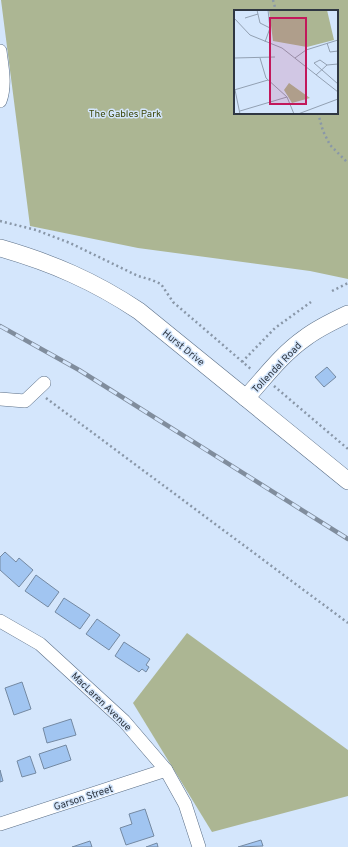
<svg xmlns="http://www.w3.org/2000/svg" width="348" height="847" font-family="Overpass,sans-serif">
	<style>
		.green { fill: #acb693; fill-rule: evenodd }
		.building { fill: #a1c5f1; stroke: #7489a2 }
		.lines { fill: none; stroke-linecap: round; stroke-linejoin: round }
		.minor-casing { stroke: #5b6f87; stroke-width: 14 }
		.tertiary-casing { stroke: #5b6f87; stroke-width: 18 }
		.path { stroke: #8997a8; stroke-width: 2.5; stroke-dasharray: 2 3; stroke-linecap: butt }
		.minor { stroke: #fff; stroke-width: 13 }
		.tertiary { stroke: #fff; stroke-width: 17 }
		.rail-casing { stroke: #808d9d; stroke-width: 4.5 }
		.rail { stroke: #d4e6fc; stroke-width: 3; stroke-dasharray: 9; stroke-linecap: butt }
		.labels { text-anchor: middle; stroke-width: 3; stroke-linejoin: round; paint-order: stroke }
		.park-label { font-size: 10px; fill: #3b4608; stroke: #d4e6fc }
		.street-label { font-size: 10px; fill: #2f3742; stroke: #d4e6fc }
		.inset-road { fill: none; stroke: #92a0b2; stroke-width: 1 }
		.view { fill: #c2185b; fill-opacity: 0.15; stroke: #c2185b; stroke-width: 2 }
		.inset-edge { fill: none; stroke: #2f3742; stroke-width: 2 }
	</style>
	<rect width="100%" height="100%" fill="#d4e6fc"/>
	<g class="green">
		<path d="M1,0H348V279L310,271L138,248L30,226ZM235,11H337V113H235Z"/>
		<polygon points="187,633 348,750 348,796 212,832 133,703"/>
	</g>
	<g class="building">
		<polygon points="327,367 336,377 324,387 315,377"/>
		<polygon points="5,552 16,562 19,558 33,570 19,587 0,570 0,557"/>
		<polygon points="36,575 59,592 48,607 25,591"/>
		<polygon points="64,598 90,615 80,629 55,612"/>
		<polygon points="97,619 120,635 109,650 86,634"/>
		<polygon points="124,642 150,659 146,665 149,667 146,672 142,669 139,672 115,656"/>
		<polygon points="22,682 31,709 14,715 5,688"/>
		<polygon points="71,719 76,735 47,743 43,728"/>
		<polygon points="66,745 71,760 44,769 39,754"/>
		<polygon points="30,756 36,773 22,777 17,761"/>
		<polygon points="0,770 3,781 0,782"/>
		<polygon points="145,809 154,836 126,845 120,828 132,824 129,814"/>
		<polygon points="261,840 263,846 238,847"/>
		<polygon points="90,841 92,847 72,847"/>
		<polygon points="157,843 158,847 146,847"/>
	</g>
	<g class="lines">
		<g class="minor-casing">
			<g id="minor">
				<path d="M0,51C2,67 6,85 0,101"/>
				<polyline points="0,399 25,401 44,383"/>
				<polyline points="0,621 40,644 124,721 166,770 185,804 199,847"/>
				<polyline points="0,824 166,770"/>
			</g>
		</g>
		<g class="tertiary-casing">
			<g id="tertiary">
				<path d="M0,248C52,263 94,281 139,311L348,481"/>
				<path d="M246,398C265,377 282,354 305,338C318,328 333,321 348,314"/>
			</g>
		</g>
		<g class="path">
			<polyline points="273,0 276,11"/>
			<polyline points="318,113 323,131 330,145 348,163"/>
			<polyline points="0,221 36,230 70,243 138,276 152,280 161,284 173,302 252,370"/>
			<polyline points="332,291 348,283"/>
			<polyline points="242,362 275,328 311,302"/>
			<polyline points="274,386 348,449"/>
			<polyline points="46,398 348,623"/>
		</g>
		<use href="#minor" class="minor"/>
		<use href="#tertiary" class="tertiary"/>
		<g class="rail-casing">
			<polyline id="rail" points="0,326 79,370 348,539"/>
		</g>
		<use href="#rail" class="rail"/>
	</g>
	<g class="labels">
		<g class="park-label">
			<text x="125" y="117">The Gables Park</text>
		</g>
		<g class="street-label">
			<text transform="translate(184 347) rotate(39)" y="4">Hurst Drive</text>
			<text transform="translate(276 367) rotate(-46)" y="4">Tollendal Road</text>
			<text transform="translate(102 701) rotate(44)" y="4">MacLaren Avenue</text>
			<text transform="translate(83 797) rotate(-18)" y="4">Garson Street</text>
		</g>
	</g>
	<g transform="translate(234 10)">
		<rect width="104" height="104" fill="#d4e6fc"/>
		<path d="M35,0H93L100,30L73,37L39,31ZM55,73L76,88L58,93L50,80Z" fill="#acb693"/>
		<path class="inset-road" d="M23,0L26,13L36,18M0,8L16,25L48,38L104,82M11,8L24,4M31,32L36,18L34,0M93,33L96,42L104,41M0,48L41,47M26,48L32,68L53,87L60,104M61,48L72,40L104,30M93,55L86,50L80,53L104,74M82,65L93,55L104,54M0,80L34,70M1,80L6,104M6,101L53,87M64,104L104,89"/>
		<path class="view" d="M36,8H72V94H36Z"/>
		<rect width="104" height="104" class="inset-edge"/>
	</g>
</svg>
